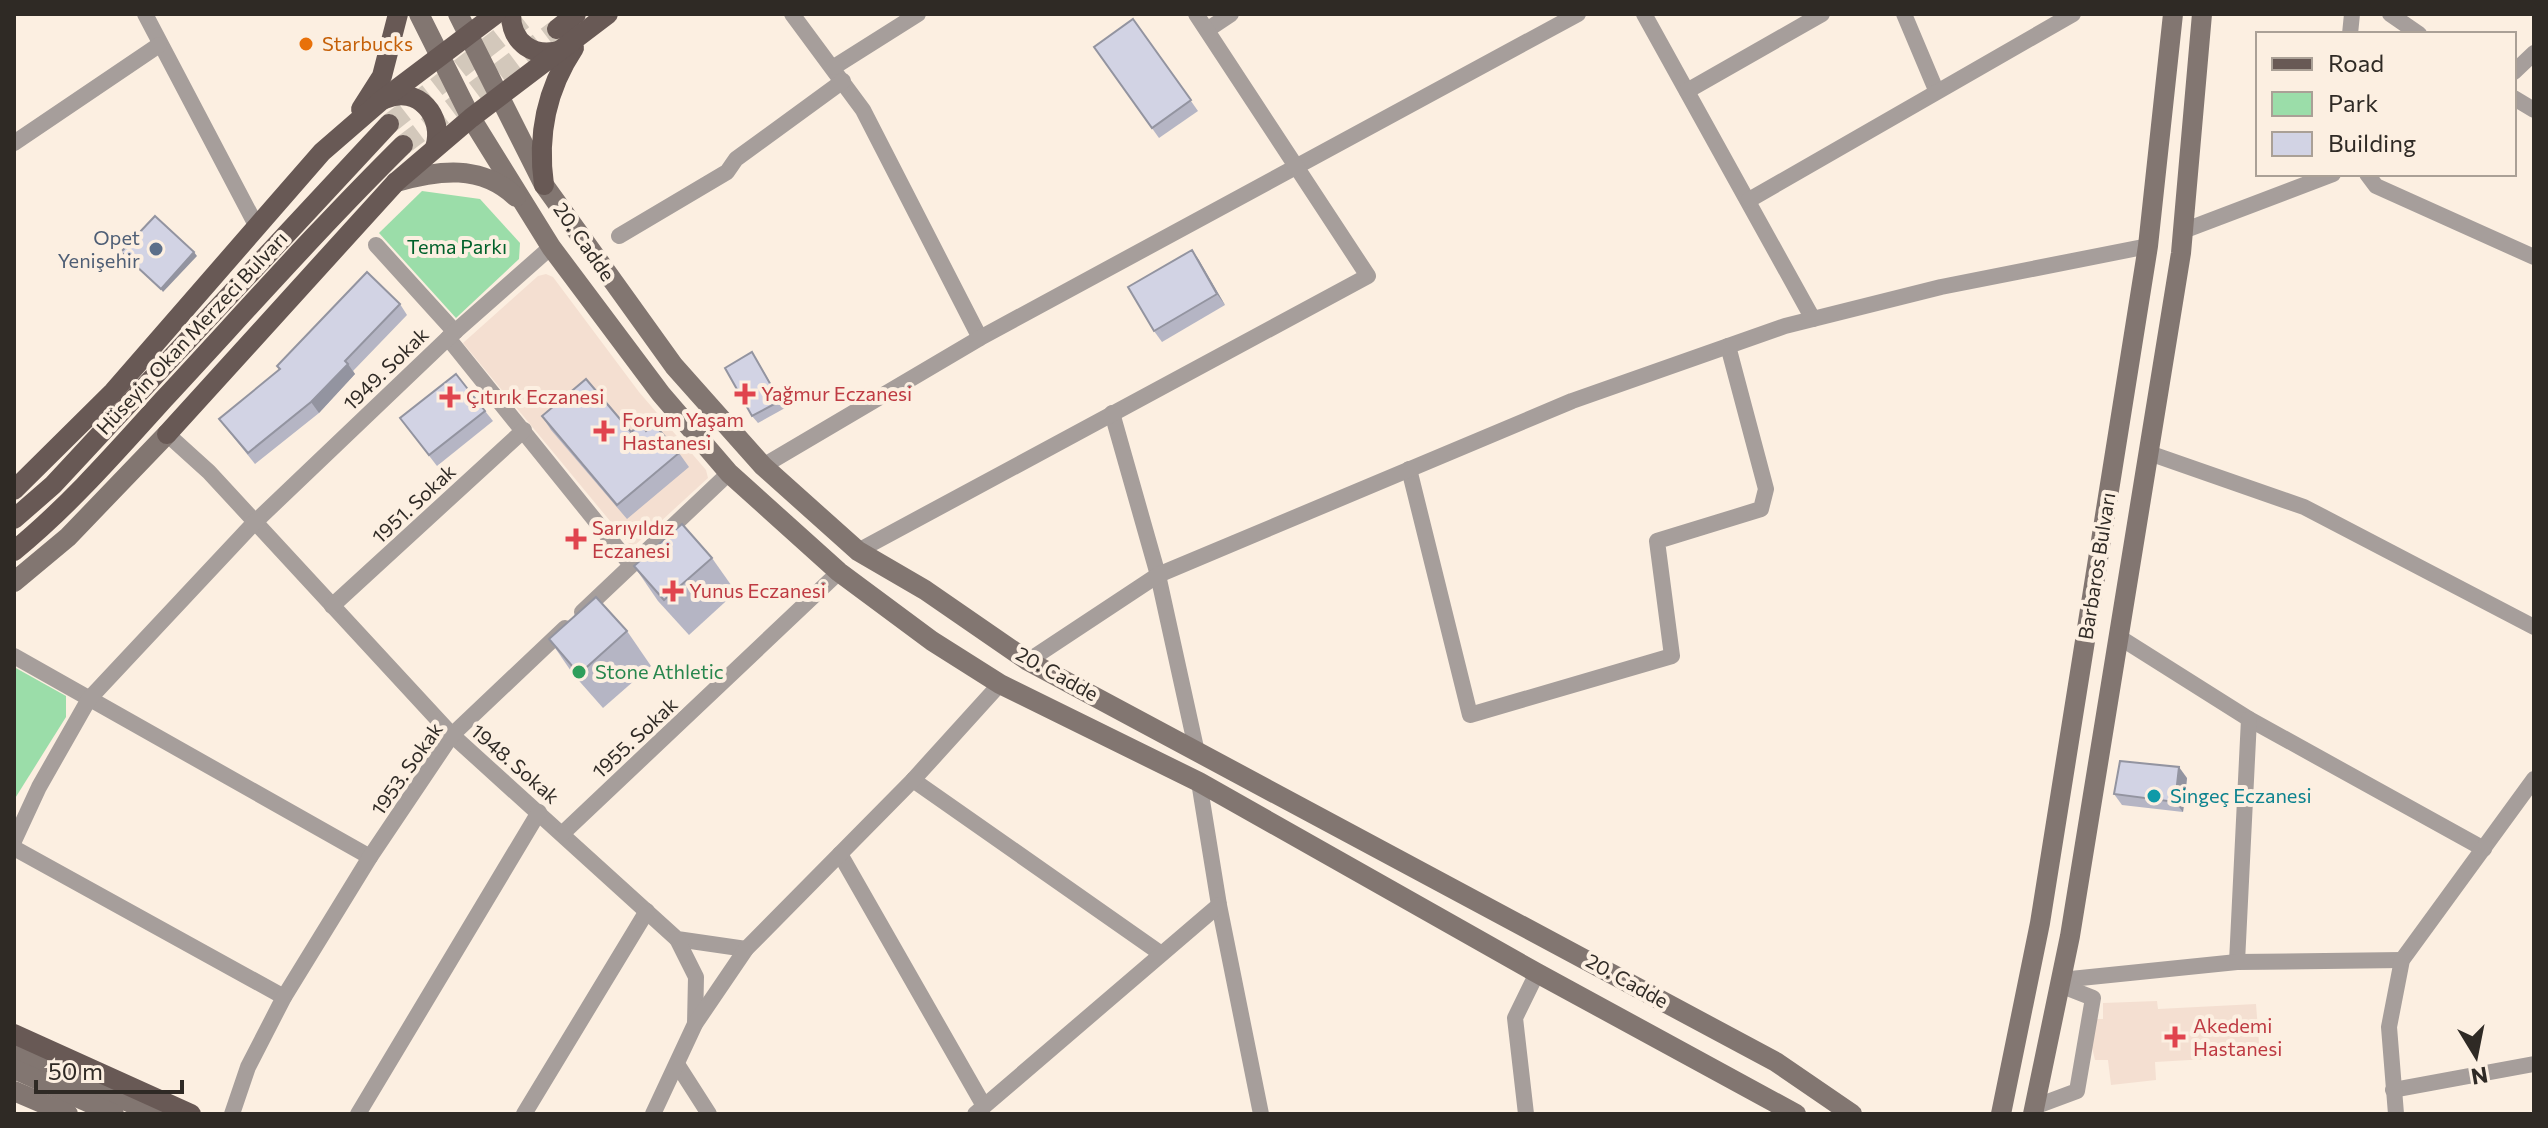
<svg xmlns="http://www.w3.org/2000/svg" width="2548" height="1128" font-family="Commissioner,sans-serif">
	<style>
		.medical { fill: #f4dfd1 }
		.green { fill: #9bdda9 }
		.lines { fill: none; stroke-linecap: round; stroke-linejoin: round }
		.primary-tunnel { stroke: #d3c8bb; stroke-width: 20; stroke-dasharray: 20 10; stroke-linecap: butt }
		.street { stroke: #a69e9b; stroke-width: 16 }
		.secondary { stroke: #827671; stroke-width: 20 }
		.primary { stroke: #685955; stroke-width: 20 }
		.wall { fill: #b5b5c4 }
		.shaded-wall { fill: #9394a0 }
		.building { fill: #d2d3e4; stroke: #9394a0; stroke-width: 2 }
		.food-dot { fill: #e8710a; stroke: #fcefe1; stroke-width: 3 }
		.service-dot { fill: #5c6f8a; stroke: #fcefe1; stroke-width: 3 }
		.health-dot { fill: #e0444e; stroke: #fcefe1; stroke-width: 3 }
		.leisure-dot { fill: #2e9e5b; stroke: #fcefe1; stroke-width: 3 }
		.culture-dot { fill: #0f9aa8; stroke: #fcefe1; stroke-width: 3 }
		.labels { text-anchor: middle; stroke-width: 8; stroke-linejoin: round; paint-order: stroke }
		.food-label { font-size: 20px; fill: #c56008; stroke: #fcefe1; text-anchor: start }
		.service-label { font-size: 20px; fill: #4e5e75; stroke: #fcefe1; text-anchor: end }
		.street-label { font-size: 20px; fill: #2f2a25; stroke: #fcefe1 }
		.park-label { font-size: 20px; fill: #00602a; stroke: #fcefe1 }
		.health-label { font-size: 20px; fill: #be3a42; stroke: #fcefe1; text-anchor: start }
		.leisure-label { font-size: 20px; fill: #27864d; stroke: #fcefe1; text-anchor: start }
		.culture-label { font-size: 20px; fill: #0d838f; stroke: #fcefe1; text-anchor: start }
	</style>
	<rect width="100%" height="100%" fill="#fcefe1"/>
	<g class="medical">
		<polygon points="546,274 553,277 639,392 706,470 708,478 635,545 629,544 463,343 538,276"/>
		<polygon points="2157,1001 2158,1009 2256,1004 2260,1056 2155,1062 2156,1080 2111,1085 2108,1060 2095,1060 2091,1043 2095,1019 2103,1019 2103,1003"/>
	</g>
	<g class="green">
		<polygon points="422,191 480,199 520,243 519,259 456,318 379,233"/>
		<polygon points="14,667 66,696 66,717 14,800"/>
	</g>
	<g class="lines">
		<g class="primary-tunnel">
			<polyline points="389,124 530,14"/>
			<polyline points="403,145 557,29"/>
		</g>
		<g class="street">
			<polyline points="145,14 257,227"/>
			<polyline points="792,14 863,110 980,338"/>
			<polyline points="1644,14 1813,319"/>
			<polyline points="1904,14 1936,90"/>
			<polyline points="2390,14 2419,34"/>
			<polyline points="1207,30 1231,14"/>
			<polyline points="2350,34 2352,14"/>
			<polyline points="834,67 918,14"/>
			<polyline points="2514,72 2534,53"/>
			<polyline points="1687,91 1822,14"/>
			<polyline points="2514,98 2534,110"/>
			<polyline points="14,143 159,45"/>
			<polyline points="2367,174 2376,186 2534,257"/>
			<polyline points="1749,200 2073,14"/>
			<polyline points="2183,231 2333,174"/>
			<polyline points="619,236 727,172 736,159 843,81"/>
			<polyline points="376,245 455,332"/>
			<polyline points="448,338 631,565"/>
			<polyline points="1112,413 1158,575 1196,748"/>
			<polyline points="167,434 209,472 452,735 677,939 746,949"/>
			<polyline points="2149,453 2304,507 2534,627"/>
			<polyline points="763,466 980,338 1578,14"/>
			<polyline points="1409,469 1470,715 1672,656 1657,541 1761,509 1766,489 1728,346"/>
			<polyline points="858,551 1368,276 1196,14"/>
			<polyline points="332,606 524,430"/>
			<polyline points="582,612 729,473"/>
			<polyline points="2119,637 2249,719 2484,849"/>
			<polyline points="14,656 370,857"/>
			<polyline points="1028,661 1158,575 1572,401 1785,326 1941,287 2148,246"/>
			<polyline points="913,780 1160,953"/>
			<polyline points="1199,782 1219,905 1261,1114"/>
			<polyline points="563,833 839,572"/>
			<polyline points="14,841 39,787 89,699 253,524 448,338 551,247"/>
			<polyline points="14,848 284,997"/>
			<polyline points="840,854 984,1106"/>
			<polyline points="677,939 696,977 695,1024"/>
			<polyline points="2237,962 2249,719"/>
			<polyline points="2061,980 2237,962 2402,960"/>
			<polyline points="677,1064 709,1114"/>
			<polyline points="2393,1090 2534,1064"/>
			<polyline points="2034,1107 2077,1091 2093,998 2060,985"/>
			<polyline points="232,1114 248,1067 284,997 370,857 452,735 565,628"/>
			<polyline points="358,1114 539,812"/>
			<polyline points="524,1114 647,911"/>
			<polyline points="653,1114 695,1024 746,949 913,780 1000,684"/>
			<polyline points="975,1114 1219,905"/>
			<polyline points="1526,1114 1515,1018 1537,973"/>
			<polyline points="2396,1114 2389,1027 2402,960 2534,779"/>
		</g>
		<g class="secondary">
			<polyline points="419,14 471,118 551,247 661,394 729,473 839,572 932,641 1000,684 1199,782 1537,973 1796,1114"/>
			<polyline points="458,14 544,185 674,366 763,466 858,551 925,590 1028,661 1776,1062 1852,1114"/>
			<path d="M396,182C439,170 481,164 516,197"/>
			<polyline points="14,582 68,537 167,434"/>
			<polyline points="14,1051 156,1114"/>
			<polyline points="14,1069 114,1114"/>
			<polyline points="14,1091 68,1114"/>
			<polyline points="2001,1114 2040,923 2148,246 2173,14"/>
			<polyline points="2033,1114 2070,936 2181,253 2202,14"/>
		</g>
		<g class="primary">
			<path d="M511,14C511,43 534,59 562,50"/>
			<polyline points="557,29 576,14"/>
			<path d="M385,99C418,84 445,117 435,148"/>
			<polyline points="361,109 382,76 398,14"/>
			<path d="M544,185C537,135 546,90 574,48"/>
			<polyline points="167,434 396,182 471,118 608,14"/>
			<polyline points="14,490 113,392 322,152 382,100 496,14"/>
			<polyline points="14,519 53,485 389,124"/>
			<path d="M14,551C69,506 116,452 164,399C243,314 320,227 403,145"/>
			<polyline points="14,1034 191,1114"/>
		</g>
	</g>
	<g class="wall">
		<polygon points="1133,19 1198,111 1159,138 1094,47"/>
		<polygon points="1192,250 1225,305 1162,342 1154,331"/>
		<polygon points="400,304 407,315 353,371 355,374 319,413 255,464 219,419 279,370 277,366"/>
		<polygon points="757,360 785,408 758,423 752,416"/>
		<polygon points="485,411 493,421 437,466 400,418"/>
		<polygon points="542,416 631,432 646,431 679,453 689,467 627,519 551,430"/>
		<polygon points="712,558 736,592 689,635 658,601 634,566"/>
		<polygon points="627,631 651,666 603,708 573,674 549,639"/>
		<polygon points="2187,778 2183,812 2122,805 2114,794"/>
	</g>
	<g class="shaded-wall">
		<polygon points="1192,250 1199,260 1225,305 1217,294"/>
		<polygon points="194,252 197,256 163,292 161,289"/>
		<polygon points="348,364 355,374 319,413 311,402"/>
		<polygon points="2179,767 2187,778 2183,812 2175,802"/>
	</g>
	<g class="building">
		<polygon points="1133,19 1191,100 1152,128 1094,47"/>
		<polygon points="155,216 194,252 161,289 121,252"/>
		<polygon points="1192,250 1217,294 1154,331 1128,287"/>
		<polygon points="367,272 400,304 345,361 348,364 311,402 248,453 219,419 280,369 277,366"/>
		<polygon points="752,352 780,401 752,416 725,368"/>
		<polygon points="456,374 485,411 429,455 400,418"/>
		<polygon points="586,379 631,432 641,424 646,431 654,424 679,453 617,505 542,416"/>
		<polygon points="682,524 712,558 664,600 634,566"/>
		<polygon points="596,597 627,631 579,674 549,639"/>
		<polygon points="2120,761 2179,767 2175,802 2114,794"/>
	</g>
	<circle class="food-dot" cx="306" cy="44" r="8"/>
	<circle class="service-dot" cx="156" cy="249" r="8"/>
	<g class="health-dot">
		<path d="M741 382h8v8h8v8h-8v8h-8v-8h-8v-8h8z"/>
		<path d="M446 385h8v8h8v8h-8v8h-8v-8h-8v-8h8z"/>
		<path d="M600 419h8v8h8v8h-8v8h-8v-8h-8v-8h8z"/>
		<path d="M572 527h8v8h8v8h-8v8h-8v-8h-8v-8h8z"/>
		<path d="M669 579h8v8h8v8h-8v8h-8v-8h-8v-8h8z"/>
		<path d="M2171 1025h8v8h8v8h-8v8h-8v-8h-8v-8h8z"/>
	</g>
	<circle class="leisure-dot" cx="579" cy="672" r="8"/>
	<circle class="culture-dot" cx="2154" cy="796" r="8"/>
	<g class="labels">
		<g class="food-label">
			<text x="322" y="51">Starbucks</text>
		</g>
		<g class="service-label">
			<text x="140" y="245">Opet<tspan x="140" dy="23">Yenişehir</tspan></text>
		</g>
		<g class="street-label">
			<text transform="translate(584 242) rotate(55)" y="7">20. Cadde</text>
			<text transform="translate(192 333) rotate(-47)" y="7">Hüseyin Okan Merzeci Bulvarı</text>
			<text transform="translate(386 369) rotate(-44)" y="7">1949. Sokak</text>
			<text transform="translate(414 504) rotate(-43)" y="7">1951. Sokak</text>
			<text transform="translate(2097 566) rotate(-81)" y="7">Barbaros Bulvarı</text>
			<text transform="translate(1057 674) rotate(29)" y="7">20. Cadde</text>
			<text transform="translate(635 738) rotate(-43)" y="7">1955. Sokak</text>
			<text transform="translate(515 764) rotate(41)" y="7">1948. Sokak</text>
			<text transform="translate(407 769) rotate(-55)" y="7">1953. Sokak</text>
			<text transform="translate(1627 981) rotate(29)" y="7">20. Cadde</text>
		</g>
		<g class="park-label">
			<text x="457" y="254">Tema Parkı</text>
		</g>
		<g class="health-label">
			<text x="761" y="401">Yağmur Eczanesi</text>
			<text x="466" y="404">Çıtırık Eczanesi</text>
			<text x="622" y="427">Forum Yaşam<tspan x="622" dy="23">Hastanesi</tspan></text>
			<text x="592" y="535">Sarıyıldız<tspan x="592" dy="23">Eczanesi</tspan></text>
			<text x="689" y="598">Yunus Eczanesi</text>
			<text x="2193" y="1033">Akedemi<tspan x="2193" dy="23">Hastanesi</tspan></text>
		</g>
		<g class="leisure-label">
			<text x="595" y="679">Stone Athletic</text>
		</g>
		<g class="culture-label">
			<text x="2170" y="803">Singeç Eczanesi</text>
		</g>
	</g>
	<rect width="2548" height="1128" fill="none" stroke="#2f2a25" stroke-width="32"/>
	<rect x="2256" y="32" width="260" height="144" fill="#fcefe1" stroke="#aaa096" stroke-width="2"/>
	<rect x="2272" y="58" width="40" height="12" fill="#685955" stroke="#aaa096" stroke-width="2"/>
	<text x="2328" y="72" font-size="24" fill="#2f2a25">Road</text>
	<rect x="2272" y="92" width="40" height="24" fill="#9bdda9" stroke="#aaa096" stroke-width="2"/>
	<text x="2328" y="112" font-size="24" fill="#2f2a25">Park</text>
	<rect x="2272" y="132" width="40" height="24" fill="#d2d3e4" stroke="#aaa096" stroke-width="2"/>
	<text x="2328" y="152" font-size="24" fill="#2f2a25">Building</text>
	<g transform="translate(2476 1056) rotate(170)" stroke="#fcefe1" stroke-width="6" paint-order="stroke">
	<path d="M0-6L14 30L0 20L-14 30Z" fill="#2f2a25"/>
	<text y="-12" font-size="22" font-weight="bold" text-anchor="middle" fill="#2f2a25">N</text>
	</g>
	<path d="M36 1080v12h146v-12" fill="none" stroke="#2f2a25" stroke-width="4"/>
	<text x="48" y="1080" font-size="24" fill="#2f2a25" stroke="#fcefe1" stroke-width="6" paint-order="stroke">50 m</text>
</svg>
